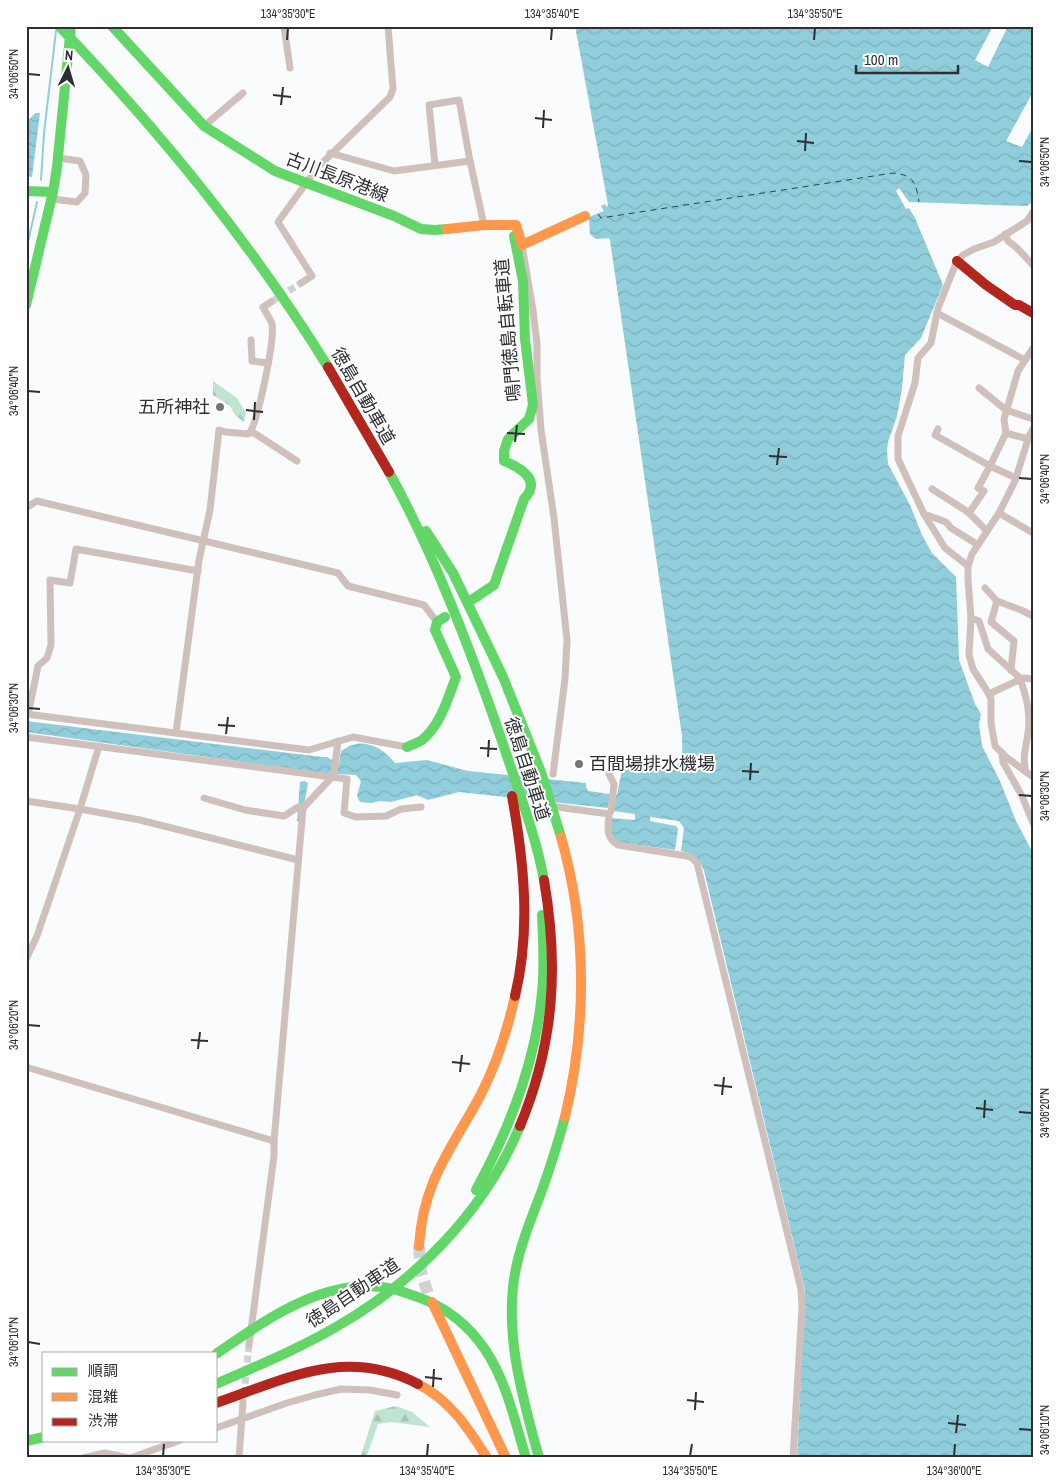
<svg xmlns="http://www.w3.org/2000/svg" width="1059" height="1484" font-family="'Archivo Narrow','Noto Sans JP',sans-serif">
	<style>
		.forest { fill: url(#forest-firs) }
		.water { fill: url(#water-waves) }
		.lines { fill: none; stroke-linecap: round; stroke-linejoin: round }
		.stream { stroke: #91cedb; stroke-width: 2 }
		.ferry { stroke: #1d454d; stroke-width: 1; stroke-dasharray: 6 5; stroke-linecap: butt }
		.street-tunnel { stroke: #d0d2d5; stroke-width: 7; stroke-dasharray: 7 3.5; stroke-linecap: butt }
		.highway-tunnel { stroke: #d0d2d5; stroke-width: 12; stroke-dasharray: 12 6; stroke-linecap: butt }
		.street { stroke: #d0c0bc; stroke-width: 7 }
		.fast { stroke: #63d668; stroke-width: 10 }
		.slow { stroke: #ff974d; stroke-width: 10 }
		.jam { stroke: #b3261e; stroke-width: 10 }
		.ticks { fill: none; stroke: #2e2f33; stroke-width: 2 }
		.poi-dot { fill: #75767a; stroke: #fff; stroke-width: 2 }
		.labels { text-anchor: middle; stroke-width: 4; stroke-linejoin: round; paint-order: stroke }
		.street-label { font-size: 18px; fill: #2e2f33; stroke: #fff }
		.poi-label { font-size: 18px; fill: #2e2f33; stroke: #fff; text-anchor: end }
		.neatline { fill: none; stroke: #2e2f33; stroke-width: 2 }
		.ticks-label { font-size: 12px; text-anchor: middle; fill: #2e2f33 }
	</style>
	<defs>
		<pattern id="forest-firs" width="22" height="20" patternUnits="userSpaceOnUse" patternTransform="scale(1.25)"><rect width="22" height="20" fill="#bfe4d1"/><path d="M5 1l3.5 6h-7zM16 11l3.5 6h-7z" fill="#a4c4b4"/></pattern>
		<pattern id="water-waves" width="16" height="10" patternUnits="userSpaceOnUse" patternTransform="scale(1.25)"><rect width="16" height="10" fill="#91cedb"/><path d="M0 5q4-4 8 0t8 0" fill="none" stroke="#7db1bc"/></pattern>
	</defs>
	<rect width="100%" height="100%" fill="#f9fbfd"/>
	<g class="forest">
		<polygon points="213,381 237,398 246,413 244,422 235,415 230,406 213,395"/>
		<polygon points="396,1406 412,1412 430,1427 391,1422 378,1424 366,1458 360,1458 375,1411"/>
	</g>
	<g class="water">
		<path d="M575,26H993L975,60L988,67L1008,26H1033V92L1006,141L1022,147L1033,127V201L1027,206L909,202L899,188L896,191L906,209L909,208L915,218L943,285L921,338L905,355L902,388L897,416L888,442L887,451L888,464L910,505L922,535L932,553L956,577L959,660L975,704L981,714L979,724L982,746L1000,781L1016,821L1033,853V1458H797L805,1290L704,871C700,859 694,853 681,851L684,828L679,821L650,817V821L676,826L678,829L675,850L617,842C610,835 611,827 611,818L635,820V814L614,811L616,795H617L622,770C637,757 670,783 681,759C683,755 682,741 682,736L610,240L609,238L596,239L590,234L589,217L604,211L601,206L605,204L607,207L608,205Z"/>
		<polygon points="35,113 40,113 32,177 26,176 26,123"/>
		<path d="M26,721L322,757H327L339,764L341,751C345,749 348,746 352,745C368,739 386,751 395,763L427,760L468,771L586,783V787L588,791L610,794L608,808L459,792L428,800L417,795L391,802L380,801L371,803L360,802L357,796L361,781L356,775L322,773L26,732Z"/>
		<polygon points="304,781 308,783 301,822 297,821 300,782"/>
	</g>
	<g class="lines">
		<g class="stream">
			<polyline points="41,180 44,133 56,31"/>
			<polyline points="26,251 37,202"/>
		</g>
		<path class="ferry" d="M598,214L601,218L893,173C914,175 916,183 919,202"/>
		<g class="street-tunnel">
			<polyline points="271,302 301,283"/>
			<polyline points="244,1394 249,1345"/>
		</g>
		<polyline class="highway-tunnel" points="419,1246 421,1272 428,1294"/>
		<g class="street">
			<polyline points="284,26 290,68"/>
			<polyline points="204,126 243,93"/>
			<polyline points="330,153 394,171 470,161"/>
			<polyline points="435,165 429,105 459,100 470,161 484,225"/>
			<polyline points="52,199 77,202 85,193 86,175 80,161 58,158"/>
			<polyline points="1033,212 1027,221 994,242 974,249 963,255 957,261 938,308 931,343 918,358 915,383 898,436 898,459 924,514 945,548 968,566 972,554 999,513 1015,481 1029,436 1033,429"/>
			<polyline points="1005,234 1008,241 1017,248 1033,265"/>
			<polyline points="522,245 533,310 537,344 537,378 541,430 554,518 567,640 565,679 553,774"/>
			<polyline points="301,283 312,276 278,222 317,168 390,97 393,89 388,26"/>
			<polyline points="937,313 1025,360"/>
			<polyline points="251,340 252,361 268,363"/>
			<polyline points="979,388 1006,410 1033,419"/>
			<polyline points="938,429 935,435 990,466 1016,478"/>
			<polyline points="251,431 297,461"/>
			<polyline points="1006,433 1028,439"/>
			<polyline points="932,489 968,512 987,531"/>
			<polyline points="26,508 37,501 338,573 348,586 424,605 437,622"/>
			<polyline points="969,513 984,491 978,488 990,466 1006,433 1004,419 1018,371 1033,348"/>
			<polyline points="999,513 1033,533"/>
			<polyline points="924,514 946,522 951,528 978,545"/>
			<polyline points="968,566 968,580 971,618 969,655 973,669 987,691 991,699 991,723 995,746 1006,757 1033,777"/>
			<polyline points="985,588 997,601 1021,610 1033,616"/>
			<polyline points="997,601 991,622 1014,641 1011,670"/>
			<polyline points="971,618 979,621 988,649 1021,679"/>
			<path d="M1020,679C1027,697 1031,714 1028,733C1026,748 1022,756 1026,772"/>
			<polyline points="989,694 1023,678 1033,679"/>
			<polyline points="26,710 29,710 38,666 47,658 51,645 50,580 70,583 76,549 198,571"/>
			<polyline points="26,714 309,750 353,737 407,747"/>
			<path d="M176,733L199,560L210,510L219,430L225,432L249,434C258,422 275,339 272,324C270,318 265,312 263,307L271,302"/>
			<polyline points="26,737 347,779 344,813 356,817 386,816 401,809 421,807"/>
			<polyline points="1002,753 1003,762 1022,796 1033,823"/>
			<polyline points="204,798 245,810 284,816 298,807 303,808"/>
			<polyline points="26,801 80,809 140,820 298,860"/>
			<path d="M550,806L609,814C608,827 605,837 618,845L687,856L692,858L697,863L801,1289L802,1308L793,1458"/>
			<polyline points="609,814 611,811 614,784 609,774"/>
			<polyline points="26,959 37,936 80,809 99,746"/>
			<polyline points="26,1067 274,1141"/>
			<polyline points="249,1345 274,1156 274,1141 303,808 332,777 334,773 338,741"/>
			<polyline points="216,1428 287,1403 315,1395 341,1389 370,1390 397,1395"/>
			<polyline points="83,1458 104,1453 130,1458 181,1440"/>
			<polyline points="239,1458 243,1402"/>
		</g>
		<g class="fast">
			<path d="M59,26C161,133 250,241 328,367"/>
			<polyline points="112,26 204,126 275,171 394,216 421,229 435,230 447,229"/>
			<polyline points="26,191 53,192"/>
			<polyline points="26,305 53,192 57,167 71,26"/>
			<path d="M389,472C436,558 470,649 502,741C517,787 535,832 544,880"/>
			<polyline points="426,531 453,573 503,677 541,772 561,837"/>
			<path d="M473,599L494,585L524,499C542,480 521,468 504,461V451L508,439L529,419L533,405L525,339L523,281L514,236"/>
			<path d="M407,747C412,745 417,743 422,740C440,726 448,698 456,677L435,630L437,622L445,617"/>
			<path d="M476,1190C510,1128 536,1062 542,992C545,966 543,940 542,915"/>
			<path d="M216,1354C268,1318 330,1273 397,1290C403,1292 409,1294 415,1296C444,1306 469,1325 486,1351C507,1383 515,1422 526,1458"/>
			<path d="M216,1384C257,1366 298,1349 336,1327C415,1282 485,1211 520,1126"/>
			<polyline points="26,1441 44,1437"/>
			<path d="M539,1458C523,1399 504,1335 515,1273C520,1246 531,1219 541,1193C550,1168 558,1143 565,1117"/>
		</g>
		<g class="slow">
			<polyline points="447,229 484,225 516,225 522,245 585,216"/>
			<path d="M561,837C587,928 587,1025 565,1117"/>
			<path d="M419,1246C423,1182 450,1151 479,1098C496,1066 507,1032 515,996"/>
			<polyline points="432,1302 506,1458"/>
			<path d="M418,1384C450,1400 469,1429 487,1458"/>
		</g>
		<g class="jam">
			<polyline points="957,261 986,285 1015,305 1019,305 1033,313"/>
			<polyline points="328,367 389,472"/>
			<path d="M512,796C524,862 531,930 515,996"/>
			<path d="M520,1126C554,1044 559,967 544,880"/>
			<path d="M216,1403C286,1379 346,1346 418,1384"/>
		</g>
	</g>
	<path class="ticks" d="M287,40L288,28M551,40L552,28M814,40L815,28M28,74L40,75M273,95L291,97M281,105L283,87M535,118L552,120M543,128L544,110M797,141L814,143M805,151L806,133M1019,161L1032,162M28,391L40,392M246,410L263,412M254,420L255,402M507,433L525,434M515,442L517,425M769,456L787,457M777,465L779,448M1019,478L1032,479M28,708L40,709M218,725L235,726M226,734L228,717M480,748L497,749M488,757L489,740M742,771L759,772M750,780L751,763M1019,795L1032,796M28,1025L40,1026M191,1040L208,1041M198,1049L200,1032M452,1062L470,1064M460,1072L462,1055M714,1085L732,1087M722,1095L724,1077M976,1108L993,1110M1019,1112L1032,1113M984,1118L985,1100M28,1342L40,1344M425,1377L442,1379M433,1387L434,1369M687,1400L704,1402M695,1410L696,1392M948,1423L966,1425M1019,1429L1032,1430M956,1433L958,1415M163,1456L164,1444M427,1456L428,1444M690,1456L692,1444M954,1456L955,1444"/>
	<g class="poi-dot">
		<circle cx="220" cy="407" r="5"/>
		<circle cx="579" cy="764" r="5"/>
	</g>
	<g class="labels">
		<g class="street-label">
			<text transform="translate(337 177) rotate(21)" y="6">古川長原港線</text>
			<text transform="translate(508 330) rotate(-95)" y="6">鳴門徳島自転車道</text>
			<text transform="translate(363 396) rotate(60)" y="6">徳島自動車道</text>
			<text transform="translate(527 769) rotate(72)" y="6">徳島自動車道</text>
			<text transform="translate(353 1293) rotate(-34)" y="6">徳島自動車道</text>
		</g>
		<g class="poi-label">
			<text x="210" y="413">五所神社</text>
			<text x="589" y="770" text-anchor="start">百間場排水機場</text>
		</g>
	</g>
	<rect width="1059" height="1484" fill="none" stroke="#ffffff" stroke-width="55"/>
	<rect x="42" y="1352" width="175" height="90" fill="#ffffff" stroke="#abacad"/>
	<rect x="52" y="1368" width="25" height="8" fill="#63d668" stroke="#abacad"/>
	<text x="88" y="1376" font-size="15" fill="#2e2f33">順調</text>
	<rect x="52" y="1393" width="25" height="8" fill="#ff974d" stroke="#abacad"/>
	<text x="88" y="1402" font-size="15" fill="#2e2f33">混雑</text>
	<rect x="52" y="1418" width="25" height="8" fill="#b3261e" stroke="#abacad"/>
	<text x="88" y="1426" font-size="15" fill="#2e2f33">渋滞</text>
	<g transform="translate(68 68) rotate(5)" stroke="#ffffff" stroke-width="4" paint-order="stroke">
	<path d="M0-4L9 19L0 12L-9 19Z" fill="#2e2f33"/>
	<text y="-8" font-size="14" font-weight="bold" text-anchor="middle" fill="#2e2f33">N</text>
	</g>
	<path d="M856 65v8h102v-8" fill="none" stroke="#2e2f33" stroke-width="2.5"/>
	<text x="864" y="65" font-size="15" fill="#2e2f33" stroke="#ffffff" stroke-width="4" paint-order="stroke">100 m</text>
	<rect x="28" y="28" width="1004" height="1428" class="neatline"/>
	<g class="ticks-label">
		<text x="288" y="18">134°35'30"E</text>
		<text x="552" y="18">134°35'40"E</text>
		<text x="815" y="18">134°35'50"E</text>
		<text transform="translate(14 74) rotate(-90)" y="4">34°06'50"N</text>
		<text transform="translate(1045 162) rotate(-90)" y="4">34°06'50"N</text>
		<text transform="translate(14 391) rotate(-90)" y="4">34°06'40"N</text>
		<text transform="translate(1045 479) rotate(-90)" y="4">34°06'40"N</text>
		<text transform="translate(14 708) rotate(-90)" y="4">34°06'30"N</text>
		<text transform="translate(1045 796) rotate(-90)" y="4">34°06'30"N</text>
		<text transform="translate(14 1025) rotate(-90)" y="4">34°06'20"N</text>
		<text transform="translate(1045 1113) rotate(-90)" y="4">34°06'20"N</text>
		<text transform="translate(14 1342) rotate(-90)" y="4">34°06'10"N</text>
		<text transform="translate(1045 1430) rotate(-90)" y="4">34°06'10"N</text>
		<text x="163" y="1475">134°35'30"E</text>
		<text x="427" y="1475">134°35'40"E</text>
		<text x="690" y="1475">134°35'50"E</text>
		<text x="954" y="1475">134°36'00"E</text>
	</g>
</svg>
